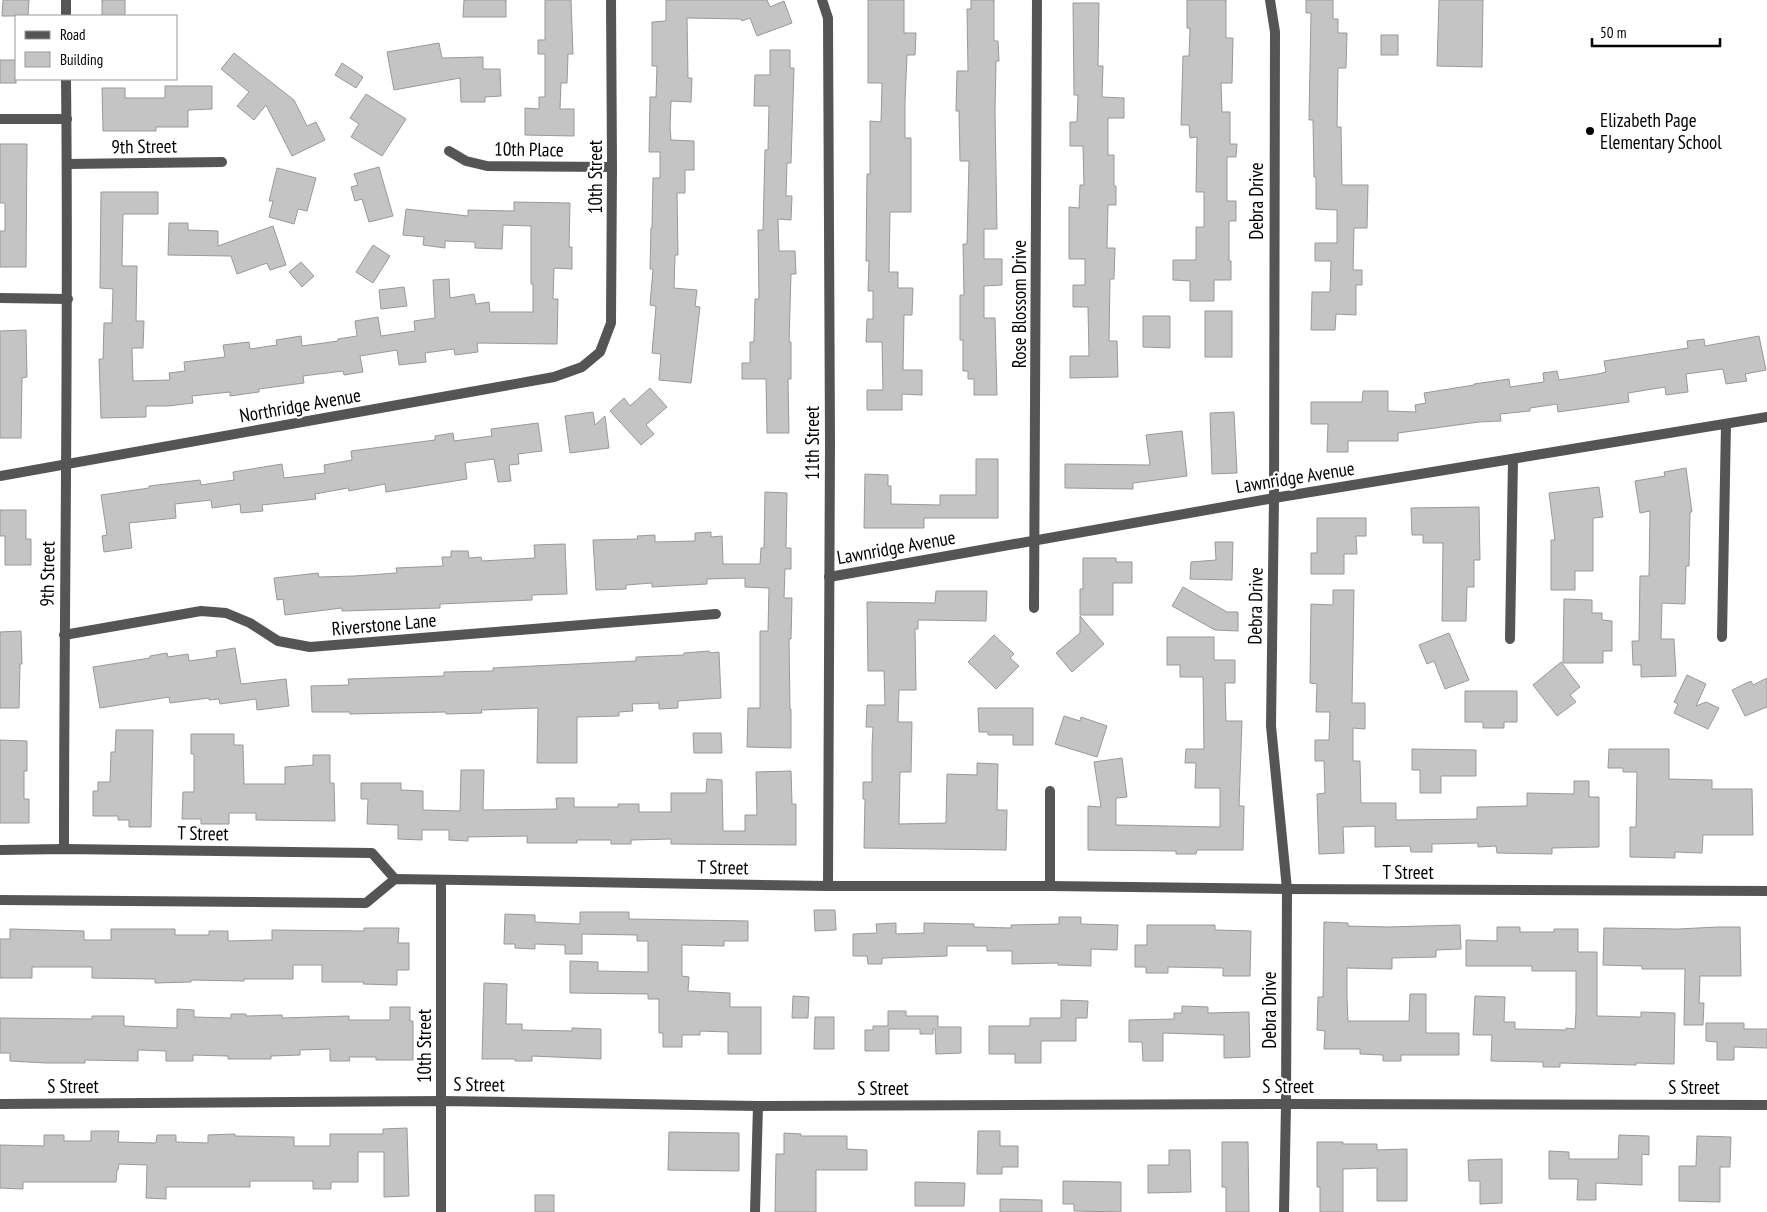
<svg xmlns="http://www.w3.org/2000/svg" width="1767" height="1212" font-family="'PT Sans Narrow',sans-serif">
	<style>
		.building { fill: #c4c4c4; stroke: #999 }
		.lines { fill: none; stroke-linecap: round; stroke-linejoin: round }
		.street { stroke: #555; stroke-width: 10 }
		.poi-dot { fill: #000; stroke: #fff; stroke-width: 2 }
		.labels { text-anchor: middle; stroke-width: 4.5; stroke-linejoin: round; paint-order: stroke }
		.poi-label { font-size: 19px; fill: #000; stroke: #fff; text-anchor: start }
		.street-label { font-size: 19px; fill: #000; stroke: #fff }
	</style>
	<rect width="100%" height="100%" fill="#fff"/>
	<g class="building">
		<polygon points="3,0 29,0 28,16 2,16"/>
		<rect x="102" y="0" width="23" height="16"/>
		<polygon points="464,0 506,0 506,17 463,17"/>
		<polygon points="545,0 571,0 573,54 568,54 567,83 561,83 560,109 574,109 574,136 525,135 525,108 539,109 539,97 545,97 545,54 538,54 538,40 545,40"/>
		<polygon points="666,0 767,0 770,7 784,1 792,23 757,36 750,18 742,21 741,19 687,18 688,78 692,78 691,102 671,101 670,128 671,140 694,141 694,170 685,170 685,193 677,193 678,255 675,255 674,288 697,290 695,306 700,307 691,383 659,380 661,354 652,353 656,306 650,305 653,269 650,269 651,228 652,228 653,178 660,178 660,152 649,152 650,97 656,97 657,66 652,66 652,22 666,21"/>
		<polygon points="868,0 904,0 904,33 916,33 915,55 907,55 905,101 905,138 911,138 911,212 890,212 889,272 898,272 898,288 913,288 912,315 904,315 903,370 922,370 922,395 902,394 902,410 867,410 867,390 883,390 882,342 866,342 867,319 873,319 873,291 868,291 869,261 866,261 867,174 870,174 870,121 881,122 882,83 868,83"/>
		<polygon points="971,0 994,0 994,41 998,41 999,61 996,61 995,111 997,229 984,229 984,259 1002,259 1002,285 984,286 984,318 995,318 997,395 974,395 974,379 968,379 968,371 963,371 963,340 960,340 960,295 964,295 963,244 967,244 969,161 960,161 959,111 956,111 957,71 968,71 967,9 971,9"/>
		<polygon points="1187,0 1226,0 1226,38 1233,38 1232,83 1221,83 1222,112 1230,112 1230,144 1237,144 1236,157 1227,157 1227,201 1236,201 1236,221 1229,221 1229,261 1231,261 1231,280 1214,280 1214,301 1190,301 1190,281 1173,280 1173,260 1196,260 1196,227 1204,227 1204,192 1196,192 1197,137 1190,138 1189,125 1181,125 1183,56 1189,56 1190,28 1187,28"/>
		<polygon points="1306,0 1333,0 1333,19 1338,19 1338,33 1347,33 1346,68 1338,68 1337,127 1341,127 1342,185 1368,185 1367,228 1354,228 1353,270 1362,270 1362,285 1356,285 1356,315 1336,314 1335,330 1311,330 1312,292 1330,292 1331,261 1315,261 1315,243 1337,243 1337,210 1316,209 1316,177 1314,177 1313,120 1309,120 1311,13 1306,13"/>
		<polygon points="1439,0 1483,0 1482,67 1437,66"/>
		<polygon points="1073,3 1099,3 1098,66 1103,66 1102,97 1124,98 1124,118 1108,118 1108,155 1114,155 1114,186 1116,186 1116,205 1108,205 1107,248 1115,248 1114,279 1110,279 1109,341 1117,341 1118,377 1070,378 1070,356 1089,356 1088,307 1073,307 1073,285 1085,285 1085,259 1069,259 1069,207 1079,208 1080,185 1084,185 1083,146 1070,146 1070,122 1077,122 1078,95 1074,95"/>
		<rect x="1381" y="35" width="17" height="20"/>
		<polygon points="439,43 442,58 483,57 483,69 500,69 501,96 485,97 485,102 461,102 460,78 394,90 387,52"/>
		<polygon points="770,50 790,50 790,68 794,68 791,163 787,163 786,196 792,196 791,220 778,219 779,251 795,251 796,274 791,274 789,342 791,342 791,379 788,379 789,433 767,433 766,379 742,379 742,363 750,363 750,342 754,342 755,299 759,299 758,230 763,230 765,150 768,150 769,106 754,106 755,75 770,75"/>
		<polygon points="234,53 294,100 307,126 316,122 325,140 292,156 266,105 254,120 237,106 249,92 221,69"/>
		<rect x="0" y="60" width="16" height="23"/>
		<polygon points="342,63 363,77 356,88 335,75"/>
		<polygon points="165,86 212,86 212,109 188,110 188,127 156,127 156,131 103,131 102,88 125,88 125,98 165,98"/>
		<polygon points="366,94 406,119 382,156 351,137 359,124 350,118"/>
		<polygon points="0,144 27,144 26,267 0,267 0,231 5,231 5,203 0,203"/>
		<polygon points="379,167 393,216 369,222 362,199 355,201 351,187 358,185 354,174"/>
		<polygon points="277,168 316,178 307,211 298,209 294,224 269,217 273,201 269,201"/>
		<polygon points="101,192 158,192 158,214 123,214 122,266 137,266 136,321 144,321 143,348 132,348 133,381 170,380 169,373 185,371 184,362 225,357 223,345 249,342 250,349 277,345 276,340 301,336 302,346 338,341 338,339 357,336 355,321 378,317 381,336 415,331 414,321 435,318 433,280 449,279 450,298 474,294 476,304 489,302 490,312 533,312 533,284 531,284 531,226 503,225 502,249 475,248 475,242 445,241 445,248 423,245 424,237 403,235 406,209 468,216 468,210 514,211 514,202 570,203 569,247 572,247 572,269 554,268 553,299 558,299 557,344 477,343 478,352 455,355 454,349 425,353 426,362 399,365 397,350 360,356 363,372 344,375 343,371 303,376 304,383 259,389 259,392 230,396 230,392 192,396 193,403 168,406 146,406 146,417 101,418 99,359 103,359 104,323 112,323 113,289 100,288"/>
		<polygon points="169,223 188,223 188,230 218,231 218,246 273,226 286,265 270,270 267,263 237,274 231,256 168,255"/>
		<polygon points="373,245 390,256 373,283 356,272"/>
		<polygon points="301,262 314,276 302,287 289,272"/>
		<polygon points="404,287 407,306 381,309 379,290"/>
		<rect x="1205" y="311" width="27" height="46"/>
		<polygon points="1143,316 1170,316 1170,348 1143,347"/>
		<polygon points="26,330 27,377 22,378 21,438 0,438 0,331"/>
		<polygon points="1759,336 1766,370 1745,374 1747,381 1726,384 1723,369 1686,374 1688,392 1666,395 1665,387 1628,393 1629,402 1558,412 1557,404 1530,408 1530,411 1500,414 1501,421 1479,422 1398,433 1398,441 1348,441 1348,452 1327,452 1328,424 1311,424 1311,402 1362,402 1363,391 1388,391 1388,411 1416,412 1415,405 1426,403 1424,393 1474,385 1474,384 1509,379 1510,387 1537,383 1544,382 1543,373 1557,371 1559,380 1598,374 1606,372 1604,361 1688,348 1687,341 1704,339 1705,346"/>
		<polygon points="650,388 667,407 646,425 654,434 641,445 610,411 624,398 630,406"/>
		<polygon points="593,412 595,425 605,416 609,448 570,453 565,416"/>
		<polygon points="1234,412 1237,473 1212,474 1210,413"/>
		<polygon points="538,423 542,451 518,454 519,464 509,465 511,481 498,482 494,459 465,463 467,479 386,492 385,484 349,491 348,488 315,494 316,499 262,505 263,511 241,513 240,504 212,508 211,500 175,504 176,518 129,523 132,548 104,552 102,536 107,535 101,495 149,488 149,486 200,480 201,485 234,480 233,472 282,464 284,478 325,473 324,465 352,460 351,451 435,440 435,436 453,433 454,441 492,436 491,429"/>
		<polygon points="1182,431 1187,476 1133,483 1133,489 1065,488 1065,464 1150,465 1146,435"/>
		<polygon points="976,459 998,459 998,518 924,518 924,528 864,528 865,474 888,475 888,486 891,486 891,504 940,505 940,495 976,495"/>
		<polygon points="1686,468 1692,512 1690,512 1689,566 1686,566 1685,604 1662,603 1661,639 1674,639 1676,676 1641,677 1641,665 1633,665 1632,641 1639,641 1640,576 1649,576 1650,511 1640,513 1635,481 1665,476 1664,472"/>
		<polygon points="1599,487 1603,517 1593,518 1593,571 1575,571 1575,590 1551,590 1551,540 1555,540 1549,493"/>
		<polygon points="765,492 787,493 786,548 791,548 791,569 785,569 784,598 792,598 791,639 789,639 790,709 791,709 791,748 747,747 748,708 760,708 760,631 768,631 769,588 745,587 745,578 707,579 707,584 652,587 652,583 626,585 626,589 596,590 593,540 638,539 637,536 655,535 655,542 695,541 695,533 711,532 711,537 722,536 723,564 760,564 761,548 764,548"/>
		<polygon points="1479,507 1480,560 1474,560 1474,587 1467,587 1466,621 1442,621 1443,543 1423,543 1423,535 1412,535 1411,508"/>
		<polygon points="0,510 26,510 26,539 31,539 31,565 5,565 5,536 0,536"/>
		<polygon points="1317,518 1366,518 1366,536 1356,536 1357,554 1344,554 1344,574 1311,574 1311,553 1317,553"/>
		<polygon points="1215,542 1233,542 1232,580 1190,579 1191,562 1216,560"/>
		<polygon points="565,544 567,594 532,595 532,600 440,604 440,608 342,611 342,608 285,615 283,599 277,600 274,578 318,573 319,577 354,576 397,573 396,568 443,566 442,557 451,557 451,551 468,551 469,558 481,557 482,561 535,558 534,545"/>
		<polygon points="1083,558 1116,558 1116,562 1132,562 1132,583 1113,583 1113,615 1080,615 1080,589 1083,589"/>
		<polygon points="1183,587 1227,612 1238,612 1238,631 1215,630 1172,606"/>
		<polygon points="1333,590 1354,590 1352,703 1365,703 1365,729 1353,728 1353,761 1360,761 1361,803 1396,803 1396,820 1477,819 1477,807 1527,806 1527,793 1574,794 1574,781 1589,781 1589,797 1599,797 1599,847 1552,848 1552,854 1497,853 1496,846 1478,847 1478,843 1432,844 1432,852 1411,852 1410,846 1375,847 1375,826 1343,827 1344,853 1319,854 1317,794 1325,793 1324,761 1315,761 1315,740 1329,740 1330,712 1316,712 1317,684 1310,683 1311,604 1333,605"/>
		<polygon points="936,591 987,591 986,621 918,620 918,629 915,629 916,690 899,690 898,722 912,722 911,772 900,772 899,824 946,823 947,774 977,775 977,763 998,764 997,810 1007,810 1006,850 864,848 865,799 863,799 863,782 872,782 872,747 873,727 866,727 867,705 885,705 884,671 868,671 867,602 935,603"/>
		<polygon points="1564,599 1592,600 1592,613 1602,613 1602,620 1612,621 1612,651 1603,651 1603,663 1563,663"/>
		<polygon points="1080,616 1104,644 1072,672 1056,653 1080,633"/>
		<polygon points="21,631 22,664 20,664 19,708 0,708 0,632"/>
		<polygon points="1449,633 1469,680 1445,689 1434,661 1427,664 1419,645"/>
		<polygon points="994,635 1014,654 1010,658 1019,666 996,689 968,662"/>
		<polygon points="1167,637 1214,637 1214,660 1235,660 1235,683 1225,683 1226,721 1242,721 1239,806 1244,806 1243,850 1197,850 1196,854 1176,854 1176,851 1088,850 1088,806 1101,807 1094,762 1122,758 1127,797 1116,798 1116,825 1220,827 1220,788 1195,788 1196,763 1185,763 1186,749 1204,749 1203,677 1180,677 1180,665 1167,665"/>
		<polygon points="235,648 241,684 286,679 289,706 257,710 256,699 220,704 219,699 209,700 209,698 170,703 169,697 100,708 93,667 150,658 150,656 167,653 168,657 188,654 189,661 217,657 216,651"/>
		<polygon points="709,651 710,653 719,652 721,698 678,701 678,708 659,709 659,703 632,704 633,711 619,712 619,716 577,717 577,763 537,763 538,708 481,710 482,713 446,714 446,712 350,714 350,712 312,712 311,686 349,685 348,679 444,676 444,672 493,671 493,668 636,661 636,657 684,655 684,653"/>
		<polygon points="1561,662 1580,687 1570,695 1576,702 1557,716 1533,685"/>
		<polygon points="1687,675 1706,684 1696,706 1706,702 1719,708 1708,729 1674,713 1678,704 1674,702"/>
		<polygon points="1767,678 1767,707 1745,716 1732,690 1751,681 1753,685"/>
		<polygon points="1465,691 1517,691 1517,722 1504,722 1504,728 1483,728 1483,722 1465,722"/>
		<polygon points="978,708 1033,708 1033,745 1013,745 1013,735 988,735 988,732 979,732"/>
		<polygon points="1064,716 1080,721 1081,717 1107,726 1097,757 1055,744"/>
		<polygon points="116,730 153,730 151,827 129,827 129,820 118,820 118,816 93,816 93,791 98,791 98,782 110,782 111,752 115,752"/>
		<polygon points="693,733 721,733 722,753 694,753"/>
		<polygon points="191,734 234,734 234,745 243,745 244,784 285,784 285,767 313,765 313,755 330,755 330,783 334,783 335,821 256,820 256,813 229,813 229,824 201,824 201,819 182,819 183,792 194,792 194,754 191,754"/>
		<polygon points="0,740 27,741 27,771 24,771 24,799 29,799 29,823 0,823"/>
		<polygon points="1412,749 1476,750 1476,776 1441,776 1441,793 1420,793 1420,770 1412,770"/>
		<polygon points="1609,749 1669,749 1669,779 1712,780 1712,789 1752,789 1753,835 1703,835 1702,853 1675,852 1675,858 1630,857 1630,827 1636,827 1637,772 1623,772 1623,768 1608,768"/>
		<polygon points="461,770 484,770 483,810 557,809 556,798 574,798 574,807 618,807 618,804 639,804 639,812 671,812 671,793 706,793 707,779 722,780 723,831 745,831 745,815 757,815 756,772 791,771 792,804 796,804 796,845 671,844 671,839 631,840 631,844 611,844 611,840 577,840 577,843 527,843 527,836 468,837 468,841 449,840 449,830 422,830 422,840 398,839 398,825 367,824 368,799 361,799 361,783 401,783 401,790 423,791 423,810 460,811"/>
		<polygon points="814,910 835,910 836,930 815,931"/>
		<polygon points="580,912 629,912 629,919 748,921 748,941 724,941 724,946 682,945 682,976 689,977 688,991 730,993 730,1007 761,1007 761,1054 728,1054 728,1032 700,1031 700,1035 682,1035 682,1047 663,1047 663,1033 659,1033 659,999 648,999 648,994 570,993 570,961 598,962 598,971 648,972 648,941 637,941 637,935 582,934 582,954 565,954 565,945 535,944 535,949 515,948 515,944 504,944 505,914 535,915 535,922 580,924"/>
		<polygon points="1059,917 1081,917 1081,924 1118,925 1117,950 1091,949 1091,966 1058,965 1058,963 1012,964 1012,951 987,951 987,946 947,946 947,956 882,958 882,964 868,964 867,956 853,956 853,934 877,933 876,924 896,923 896,934 924,933 924,923 974,924 974,927 1011,928 1011,925 1059,924"/>
		<polygon points="1324,922 1348,923 1348,926 1387,927 1460,925 1461,949 1436,950 1436,957 1392,958 1392,969 1347,968 1347,997 1348,1021 1409,1021 1410,994 1426,994 1426,1033 1459,1033 1459,1055 1401,1055 1401,1061 1383,1061 1383,1055 1360,1054 1360,1049 1324,1049 1325,1031 1317,1030 1318,997 1323,997"/>
		<polygon points="1147,925 1215,925 1215,930 1251,931 1250,976 1223,976 1223,968 1168,967 1168,973 1146,973 1146,967 1135,967 1135,945 1147,945"/>
		<polygon points="1497,927 1520,927 1520,932 1554,932 1554,929 1578,929 1578,952 1597,952 1597,1016 1641,1017 1641,1012 1675,1013 1674,1064 1636,1063 1636,1065 1560,1063 1560,1067 1543,1067 1543,1062 1491,1061 1492,1035 1473,1035 1475,996 1505,997 1504,1022 1515,1022 1515,1029 1566,1030 1566,1028 1575,1029 1576,1012 1576,971 1532,971 1532,966 1466,966 1466,940 1497,941"/>
		<polygon points="1718,927 1740,927 1741,976 1700,976 1699,1003 1704,1003 1703,1025 1684,1025 1685,969 1642,969 1642,966 1603,965 1604,928 1678,929"/>
		<polygon points="364,928 399,928 398,943 409,943 409,970 397,970 397,985 363,984 364,982 322,982 322,965 293,965 293,979 244,979 244,981 191,980 191,982 155,983 155,979 92,978 92,967 32,967 32,978 0,978 0,939 10,939 10,929 84,931 84,940 111,940 111,929 175,929 175,935 209,935 209,931 228,931 228,941 272,940 272,930 364,931"/>
		<polygon points="484,983 507,984 506,1024 522,1024 522,1030 572,1031 572,1028 601,1029 601,1059 532,1056 532,1061 515,1061 515,1059 482,1059"/>
		<polygon points="793,996 809,997 808,1018 792,1018"/>
		<polygon points="1061,1000 1088,1001 1087,1018 1076,1018 1076,1041 1041,1041 1041,1063 1015,1063 1015,1054 989,1054 989,1026 1030,1026 1030,1018 1061,1018"/>
		<polygon points="1182,1006 1208,1007 1208,1013 1249,1012 1250,1057 1224,1058 1224,1035 1163,1033 1163,1061 1143,1061 1142,1042 1129,1042 1129,1020 1174,1019 1174,1013 1182,1013"/>
		<polygon points="390,1007 410,1007 410,1021 413,1021 413,1060 376,1060 376,1057 349,1057 350,1061 330,1061 330,1049 300,1050 300,1055 271,1056 271,1059 228,1059 228,1056 193,1055 193,1061 166,1061 166,1051 138,1050 138,1061 85,1060 85,1063 46,1063 10,1061 10,1053 0,1053 0,1018 92,1019 92,1016 124,1016 124,1026 177,1028 177,1009 194,1010 194,1017 231,1018 231,1014 246,1014 246,1016 282,1015 282,1018 349,1016 349,1020 390,1020"/>
		<polygon points="888,1011 906,1011 906,1016 938,1016 938,1027 961,1027 961,1053 936,1054 935,1029 933,1029 933,1034 920,1034 920,1029 889,1029 889,1051 865,1051 865,1030 873,1030 873,1026 888,1026"/>
		<polygon points="815,1017 834,1017 834,1049 814,1049"/>
		<polygon points="1706,1023 1744,1023 1744,1029 1767,1029 1767,1048 1734,1047 1734,1060 1717,1060 1717,1042 1706,1041"/>
		<polygon points="407,1128 409,1196 384,1197 384,1152 358,1152 358,1182 331,1182 331,1189 313,1189 313,1181 250,1181 250,1187 166,1187 166,1199 146,1198 147,1165 119,1164 118,1170 117,1170 116,1182 23,1182 23,1189 0,1188 0,1145 44,1146 44,1135 64,1135 64,1141 91,1141 91,1131 119,1131 118,1142 156,1143 157,1135 176,1135 176,1142 208,1143 208,1135 235,1134 235,1136 294,1137 294,1146 330,1146 330,1134 383,1134 383,1129"/>
		<polygon points="978,1131 1000,1131 1000,1146 1018,1146 1018,1167 1002,1167 1002,1174 977,1174"/>
		<polygon points="669,1132 739,1133 739,1171 668,1170"/>
		<polygon points="784,1133 801,1134 801,1136 847,1136 847,1149 867,1150 867,1170 816,1170 816,1212 775,1212 776,1154 784,1154"/>
		<polygon points="1619,1135 1649,1136 1649,1155 1642,1154 1642,1185 1596,1183 1596,1200 1577,1200 1578,1179 1549,1179 1549,1151 1569,1152 1569,1159 1618,1159"/>
		<polygon points="1697,1136 1731,1137 1730,1167 1720,1167 1720,1202 1679,1201 1679,1166 1696,1166"/>
		<polygon points="1222,1142 1248,1142 1249,1212 1226,1212 1226,1187 1222,1187"/>
		<polygon points="1317,1142 1343,1142 1343,1144 1377,1144 1377,1150 1407,1149 1407,1201 1377,1201 1377,1168 1343,1169 1343,1212 1320,1212 1320,1187 1317,1187"/>
		<polygon points="1169,1150 1190,1150 1191,1192 1148,1193 1148,1165 1169,1165"/>
		<polygon points="1502,1159 1502,1203 1480,1204 1480,1181 1469,1181 1468,1160"/>
		<polygon points="1063,1181 1121,1182 1121,1212 1074,1211 1074,1204 1063,1204"/>
		<polygon points="915,1182 965,1183 964,1206 915,1206"/>
		<rect x="535" y="1195" width="19" height="17"/>
		<polygon points="1000,1199 1042,1200 1042,1212 1000,1212"/>
	</g>
	<g class="lines">
		<g class="street">
			<polyline points="66,0 66,16"/>
			<polyline points="822,0 828,18 830,441 828,886"/>
			<polyline points="1270,0 1275,32 1274,498 1271,726 1287,889 1286,1104 1284,1212"/>
			<polyline points="0,119 67,119"/>
			<polyline points="449,151 466,161 487,166 612,167"/>
			<polyline points="67,164 222,162"/>
			<polyline points="0,298 68,299"/>
			<polyline points="0,476 554,377 582,367 600,352 611,323 612,167 611,0"/>
			<polyline points="829,577 1274,498 1767,417"/>
			<polyline points="1034,608 1037,0"/>
			<polyline points="64,635 201,611 226,613 250,623 278,641 310,647 716,614"/>
			<polyline points="1722,637 1726,424"/>
			<polyline points="1510,639 1513,459"/>
			<polyline points="1050,791 1050,886"/>
			<path d="M64,849C64,592 69,336 66,79"/>
			<polyline points="0,850 64,849 372,853 395,879"/>
			<polyline points="441,880 441,1212"/>
			<polyline points="0,900 366,903 395,879 828,886 1050,886 1287,889 1767,891"/>
			<polyline points="0,1104 442,1101 758,1106 1286,1104 1767,1105"/>
			<polyline points="755,1212 758,1106"/>
		</g>
	</g>
	<circle class="poi-dot" cx="1590" cy="131" r="5"/>
	<g class="labels">
		<g class="poi-label">
			<text x="1600" y="127">Elizabeth Page<tspan x="1600" dy="22">Elementary School</tspan></text>
		</g>
		<g class="street-label">
			<text transform="translate(144 146) rotate(-1)" y="7">9th Street</text>
			<text transform="translate(529 149) rotate(1)" y="7">10th Place</text>
			<text transform="translate(595 177) rotate(-90)" y="7">10th Street</text>
			<text transform="translate(1256 201) rotate(-90)" y="7">Debra Drive</text>
			<text transform="translate(1019 304) rotate(-90)" y="7">Rose Blossom Drive</text>
			<text transform="translate(300 405) rotate(-10)" y="7">Northridge Avenue</text>
			<text transform="translate(812 443) rotate(-90)" y="7">11th Street</text>
			<text transform="translate(1295 477) rotate(-9)" y="7">Lawnridge Avenue</text>
			<text transform="translate(896 547) rotate(-10)" y="7">Lawnridge Avenue</text>
			<text transform="translate(47 574) rotate(-89)" y="7">9th Street</text>
			<text transform="translate(1255 606) rotate(-89)" y="7">Debra Drive</text>
			<text transform="translate(384 624) rotate(-5)" y="7">Riverstone Lane</text>
			<text transform="translate(203 833) rotate(1)" y="7">T Street</text>
			<text transform="translate(723 867) rotate(1)" y="7">T Street</text>
			<text x="1408" y="879">T Street</text>
			<text transform="translate(1269 1010) rotate(-90)" y="7">Debra Drive</text>
			<text transform="translate(424 1046) rotate(-90)" y="7">10th Street</text>
			<text transform="translate(479 1084) rotate(1)" y="7">S Street</text>
			<text x="73" y="1093">S Street</text>
			<text x="1288" y="1093">S Street</text>
			<text x="1694" y="1094">S Street</text>
			<text x="883" y="1095">S Street</text>
		</g>
	</g>
	<rect x="15" y="15" width="162" height="65" fill="#ffffff" stroke="#999999"/>
	<rect x="25" y="31" width="25" height="8" fill="#555555" stroke="#999999"/>
	<text x="60" y="40" font-size="15" fill="#000000">Road</text>
	<rect x="25" y="52" width="25" height="15" fill="#c4c4c4" stroke="#999999"/>
	<text x="60" y="65" font-size="15" fill="#000000">Building</text>
	<path d="M1592 38v8h128v-8" fill="none" stroke="#000000" stroke-width="2.5"/>
	<text x="1600" y="38" font-size="15" fill="#000000" stroke="#ffffff" stroke-width="4" paint-order="stroke">50 m</text>
</svg>
